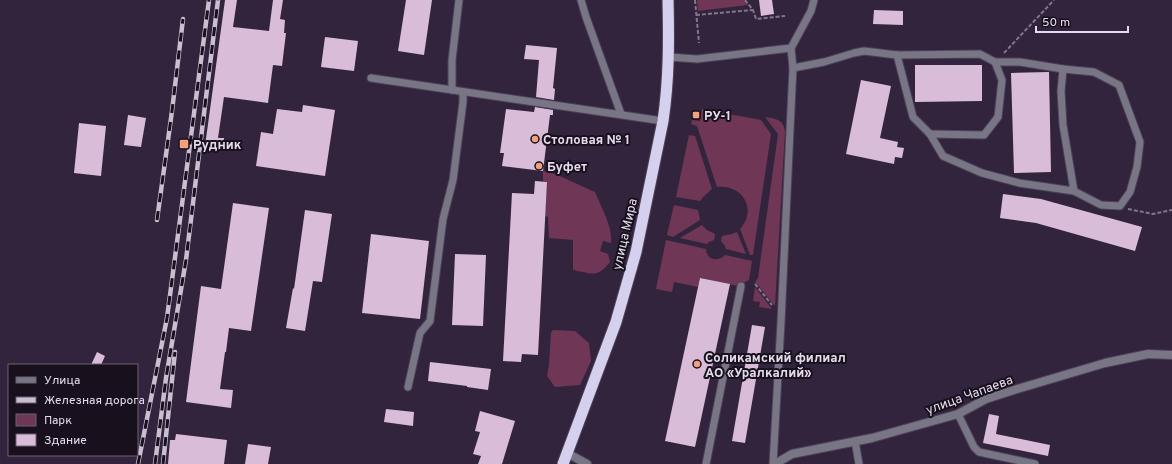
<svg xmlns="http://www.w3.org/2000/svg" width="1172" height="464" font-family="Overpass,sans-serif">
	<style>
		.green { fill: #6f3656 }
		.building { fill: #d9bcd7 }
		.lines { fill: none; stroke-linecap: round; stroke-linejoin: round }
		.service-casing { stroke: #4f415a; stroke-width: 9 }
		.minor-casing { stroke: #4f415a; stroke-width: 10 }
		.trunk-casing { stroke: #4f415a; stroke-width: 13 }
		.path { stroke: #83768c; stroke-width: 2; stroke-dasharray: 4 2; stroke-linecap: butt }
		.service { stroke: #787685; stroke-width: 7 }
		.minor { stroke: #787685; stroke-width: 8 }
		.trunk { stroke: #d4d0ed; stroke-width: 11 }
		.rail-casing { stroke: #cabfd2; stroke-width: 4.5 }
		.rail { stroke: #18111d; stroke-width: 3; stroke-dasharray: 9; stroke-linecap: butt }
		.poi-dot { fill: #f2a07e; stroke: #18111d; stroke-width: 1.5 }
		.labels { text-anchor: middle; stroke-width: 4; stroke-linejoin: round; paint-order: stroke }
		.poi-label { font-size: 13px; font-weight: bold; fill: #e5dbec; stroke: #18111d; text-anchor: start }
		.street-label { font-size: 13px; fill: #e5dbec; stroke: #18111d }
	</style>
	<rect width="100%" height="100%" fill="#33243e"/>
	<g class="green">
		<polygon points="697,0 744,0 748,5 698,11"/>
		<path d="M702,109L761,120L771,134L753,255H750L740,229C758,209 742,184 717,187L697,126L691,124L692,120L700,121Z"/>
		<path d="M765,117C776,119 784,119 785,132L775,306L755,282L758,278L778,134Z"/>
		<polygon points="689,135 695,136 712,189 704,196 700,201 676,197"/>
		<path d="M543,171L555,174L595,192C601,207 613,227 611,243L603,241L600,251L608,254L610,262C597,279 591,273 573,270V240L549,238L548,217L545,216L547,182L543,181Z"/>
		<polygon points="674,205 698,210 700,220 673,237 667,235"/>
		<polygon points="702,225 707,230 715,234 714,240 709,242 707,244 680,238"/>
		<polygon points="737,232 746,254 726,249 725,246 721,241 722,236 732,234"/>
		<path d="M666,240L706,249C707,261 718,262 725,255L752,261L749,280L738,286L700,278L698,287L674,282L672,292L656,289Z"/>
		<polygon points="755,287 772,309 759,307 760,302 753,301"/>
		<polygon points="553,330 575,331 589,343 591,361 580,385 555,387 547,376 549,365 551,333"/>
	</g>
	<g class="building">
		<polygon points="225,0 237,0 233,27 269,31 273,0 283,0 280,19 285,20 284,33 286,33 282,66 273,65 268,103 224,97 218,138 224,138 223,148 205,146"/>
		<polygon points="406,0 432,0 424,55 398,51"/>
		<polygon points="759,0 772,0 774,14 761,16"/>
		<polygon points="874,10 903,11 903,25 873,24"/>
		<polygon points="325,37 358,41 354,71 321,67"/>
		<polygon points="526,45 557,48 553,88 555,89 554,100 536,97 539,60 524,59"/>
		<polygon points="915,65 982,65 982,101 915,102"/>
		<polygon points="1049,72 1051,172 1014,173 1011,73"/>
		<polygon points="861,80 891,86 880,138 898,142 897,147 904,148 902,158 895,157 894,164 846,154"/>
		<polygon points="303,105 335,110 325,176 256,166 261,132 273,134 277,109 302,112"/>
		<polygon points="535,107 553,110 553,115 550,115 543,171 502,166 504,153 500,153 506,109 534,112"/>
		<polygon points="128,115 146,118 141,147 124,145"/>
		<polygon points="79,123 106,126 101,176 74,173"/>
		<polygon points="535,181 547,182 538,355 522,354 521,362 503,361 512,193 534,194"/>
		<polygon points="1003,194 1041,199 1142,227 1135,251 1036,223 1000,218"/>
		<polygon points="233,203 269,208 251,331 229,328 226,352 225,352 220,389 233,390 231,408 186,402 201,286 221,289"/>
		<polygon points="305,210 332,214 322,282 313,281 305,331 286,328 293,288 294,289"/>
		<polygon points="371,234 429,241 420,319 362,313"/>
		<polygon points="455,254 486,255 483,326 452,325"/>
		<polygon points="700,278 730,284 695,447 665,441"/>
		<polygon points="752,325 765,327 745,443 732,441"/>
		<polygon points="97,352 105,356 101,365 91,365"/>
		<polygon points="430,362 491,369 488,390 467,387 467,386 428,381"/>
		<polygon points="386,409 414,412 413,426 384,422"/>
		<polygon points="480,411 515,421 502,464 478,464 481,456 473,454 480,432 475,431"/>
		<polygon points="989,414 999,416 996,434 1050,445 1048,456 983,443"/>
		<polygon points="176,434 227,440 224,464 168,464 170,440 175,440"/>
		<polygon points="248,444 271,447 268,464 245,464"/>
	</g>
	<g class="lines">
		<g class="service-casing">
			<g id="service">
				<polyline points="581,0 586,17 621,114"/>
				<polyline points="791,48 811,11 814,0"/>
				<polyline points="897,55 980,54 995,62 1002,80 998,117 984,135 930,134"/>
				<polyline points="669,57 697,59 791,48 793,68 792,88 781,322 773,464"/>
				<polyline points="793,68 824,62 854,53 864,51 897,55 913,117 930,134 943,156 982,173 1019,183 1074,191 1101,205 1120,206 1130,192 1137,167 1140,142 1119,85 1094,72 1063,69 1020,62 995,62"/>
				<polyline points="1063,69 1061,91 1063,125 1074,191"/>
				<polyline points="371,78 663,121"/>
				<polyline points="452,90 452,60 459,0"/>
				<polyline points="408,387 420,333 430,321 443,219 453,180 463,102 463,92"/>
				<polyline points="958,414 974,447 979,452 1035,464"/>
				<polyline points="855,441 859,464"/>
				<polyline points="706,464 741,286"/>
			</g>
		</g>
		<g class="minor-casing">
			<g id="minor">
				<polyline points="567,453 587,464"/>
				<polyline points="775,464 792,454 872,438 958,414 986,399 1014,390 1105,363 1148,354 1172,355"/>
			</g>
		</g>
		<g class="trunk-casing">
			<path id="trunk" d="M563,464L616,322L636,252L663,121C669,80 669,42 668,0"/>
		</g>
		<g class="path">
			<polyline points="695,0 699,43"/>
			<polyline points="745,0 753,10 756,19 785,16"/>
			<polyline points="696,15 753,10"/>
			<polyline points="1004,53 1054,0"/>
			<polyline points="1128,209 1153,214 1172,210"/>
			<polyline points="755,284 772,305"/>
		</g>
		<use href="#service" class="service"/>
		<use href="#minor" class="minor"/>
		<use href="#trunk" class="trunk"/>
		<g class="rail-casing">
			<g id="rail">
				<polyline points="157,220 172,111 183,19"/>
				<polyline points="138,464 167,318 209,0"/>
				<polyline points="155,464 166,378 186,260 218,0"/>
				<polyline points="163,464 175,352"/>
			</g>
		</g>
		<use href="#rail" class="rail"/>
	</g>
	<g class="poi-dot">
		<rect x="692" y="111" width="8" height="8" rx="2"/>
		<circle cx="535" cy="139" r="4"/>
		<rect x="179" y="139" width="10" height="10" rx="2"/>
		<circle cx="539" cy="166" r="4"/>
		<circle cx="697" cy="364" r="4"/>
	</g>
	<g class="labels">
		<g class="poi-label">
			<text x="704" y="120">РУ-1</text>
			<text x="543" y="144">Столовая № 1</text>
			<text x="193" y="149">Рудник</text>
			<text x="547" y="171">Буфет</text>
			<text x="705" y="362">Соликамский филиал<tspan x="705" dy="15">АО «Уралкалий»</tspan></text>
		</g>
		<g class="street-label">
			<text transform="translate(624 234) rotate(-77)" y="5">улица Мира</text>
			<text transform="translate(969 394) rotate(-20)" y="5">улица Чапаева</text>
		</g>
	</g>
	<rect x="8" y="364" width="130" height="92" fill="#18111d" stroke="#6a6270"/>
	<rect x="16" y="377" width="20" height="6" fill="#787685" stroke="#6a6270"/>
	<text x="44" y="384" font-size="12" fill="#e5dbec">Улица</text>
	<rect x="16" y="397" width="20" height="6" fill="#cabfd2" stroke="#6a6270"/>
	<text x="44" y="404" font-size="12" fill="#e5dbec">Железная дорога</text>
	<rect x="16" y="414" width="20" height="12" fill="#6f3656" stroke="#6a6270"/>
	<text x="44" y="424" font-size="12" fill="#e5dbec">Парк</text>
	<rect x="16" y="434" width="20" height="12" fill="#d9bcd7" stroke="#6a6270"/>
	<text x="44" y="444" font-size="12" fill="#e5dbec">Здание</text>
	<path d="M1036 26v6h92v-6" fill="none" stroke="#e5dbec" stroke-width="2"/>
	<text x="1042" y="26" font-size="12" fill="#e5dbec" stroke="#18111d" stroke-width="3" paint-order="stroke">50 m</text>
</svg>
